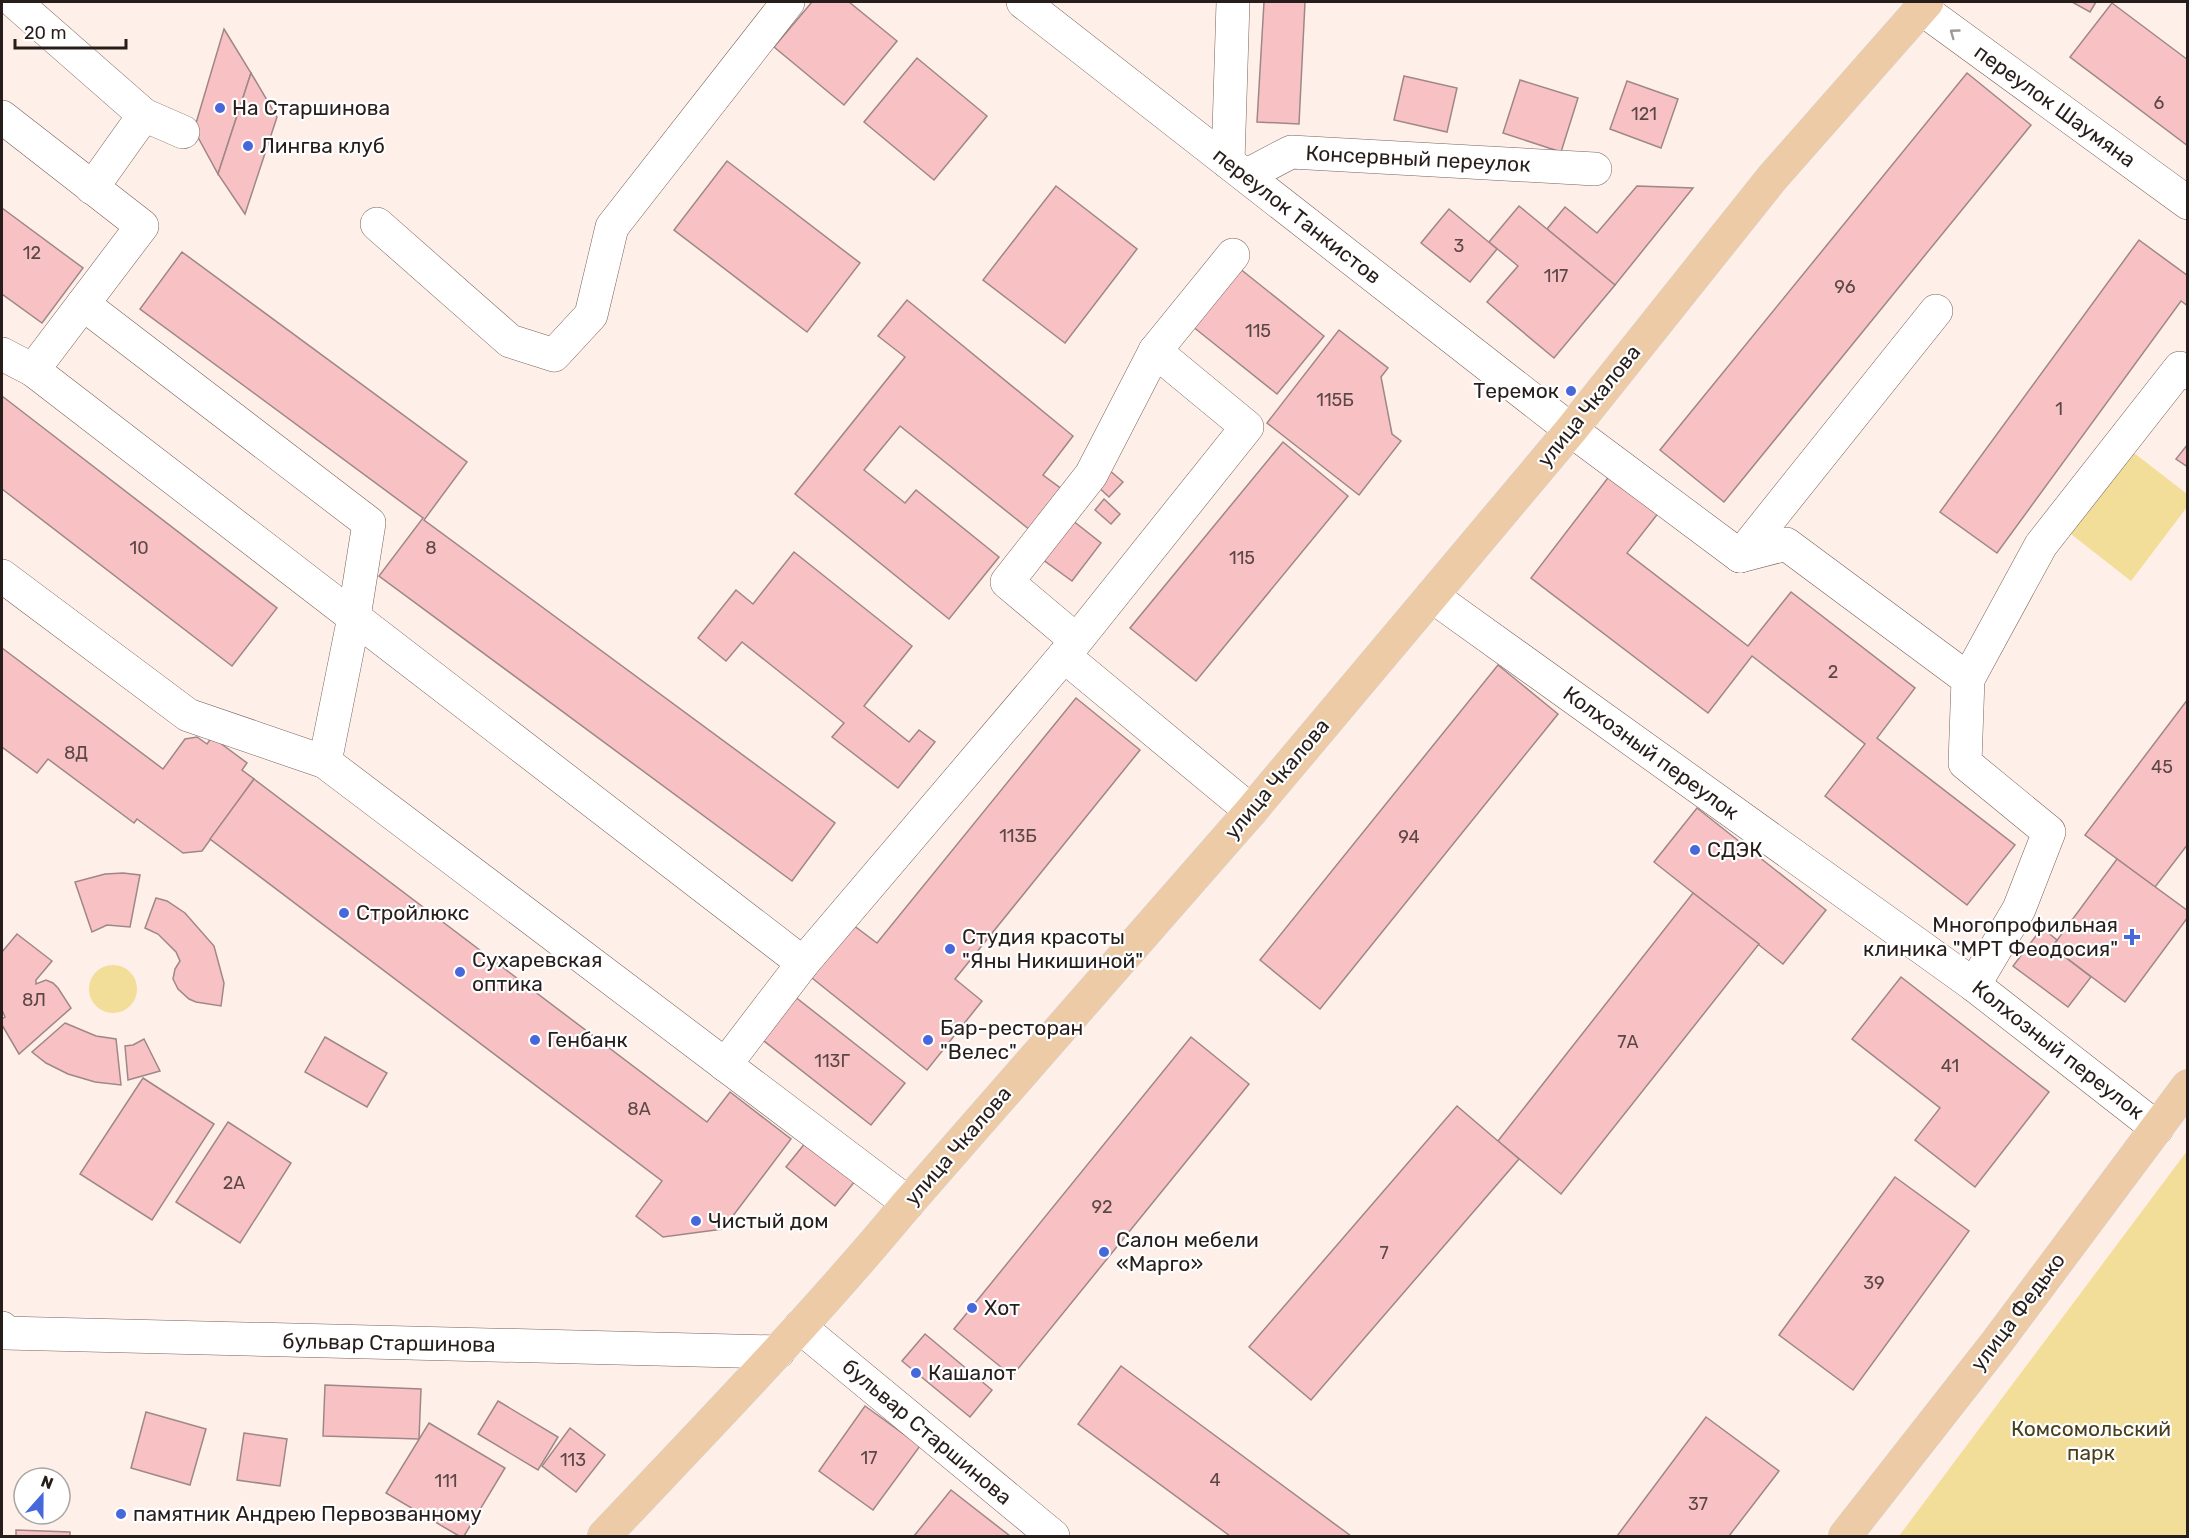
<svg xmlns="http://www.w3.org/2000/svg" width="2189" height="1538" font-family="Rubik,sans-serif">
	<style>
		.green { fill: #f2dd99 }
		.building { fill: #f8c2c5; stroke: #9f8788; stroke-width: 1.5 }
		.lines { fill: none; stroke-linecap: round; stroke-linejoin: round }
		.minor-casing { stroke: #78635b; stroke-width: 34 }
		.major-casing { stroke: #d4d2d1; stroke-width: 34 }
		.minor { stroke: #fff; stroke-width: 33 }
		.major { stroke: #edcba6; stroke-width: 33 }
		.oneway { stroke: #9e9a98 }
		.poi-dot { fill: #4768db; stroke: #fff; stroke-width: 2 }
		.labels { text-anchor: middle; stroke-width: 4.5; stroke-linejoin: round; paint-order: stroke }
		.number-label { font-size: 18px; fill: #5b4746 }
		.street-label { font-size: 21px; fill: #271e1b; stroke: #fff }
		.poi-label { font-size: 21px; fill: #271e1b; stroke: #fff; text-anchor: start }
		.park-label { font-size: 21px; fill: #493f1c; stroke: #fff }
	</style>
	<rect width="100%" height="100%" fill="#feefe9"/>
	<g class="green">
		<polygon points="2134,453 2187,494 2187,507 2131,581 2071,534"/>
		<circle cx="113" cy="989" r="24"/>
		<polygon points="2187,1151 2187,1536 1899,1536"/>
	</g>
	<g class="building">
		<polygon points="812,2 849,2 897,41 844,105 774,47"/>
		<polygon points="1264,2 1305,2 1299,124 1257,122"/>
		<polygon points="2072,2 2096,2 2090,12"/>
		<polygon points="2112,3 2188,60 2188,146 2070,57"/>
		<polygon points="224,29 251,73 218,174 194,130"/>
		<polygon points="917,58 987,116 934,180 864,122"/>
		<polygon points="251,73 277,117 245,214 218,174"/>
		<polygon points="1967,73 2031,125 1724,502 1660,450"/>
		<polygon points="1404,76 1457,88 1447,132 1394,120"/>
		<polygon points="1520,80 1578,98 1561,152 1503,133"/>
		<polygon points="1627,81 1678,99 1661,148 1610,129"/>
		<polygon points="727,161 860,263 807,332 674,230"/>
		<polygon points="1056,186 1137,249 1065,343 983,280"/>
		<polygon points="1637,186 1693,188 1615,285 1547,229 1565,207 1597,233"/>
		<polygon points="1519,206 1615,285 1554,358 1487,302 1518,266 1489,242"/>
		<polygon points="2,208 83,268 42,323 2,294"/>
		<polygon points="1449,209 1497,249 1470,282 1421,243"/>
		<polygon points="2139,240 2188,276 2188,306 2181,301 1997,553 1940,512"/>
		<polygon points="182,252 467,462 424,520 835,823 792,881 379,576 423,518 140,309"/>
		<polygon points="1239,268 1324,336 1277,394 1192,326"/>
		<polygon points="907,300 1073,436 1043,475 1063,490 1030,530 900,426 864,470 905,503 916,490 999,557 949,619 795,494 905,357 878,336"/>
		<polygon points="1339,330 1388,368 1381,377 1392,434 1401,441 1359,495 1267,423"/>
		<polygon points="2,396 277,608 232,666 2,489"/>
		<polygon points="1283,442 1348,496 1196,681 1130,628"/>
		<polygon points="2188,444 2188,467 2176,459"/>
		<polygon points="1108,469 1123,482 1109,497 1095,484"/>
		<polygon points="1614,470 1663,507 1627,553 1748,646 1791,592 1915,688 1877,738 2015,845 1967,905 1825,796 1865,744 1752,656 1708,713 1531,578"/>
		<polygon points="1104,499 1120,514 1111,524 1095,510"/>
		<polygon points="1072,520 1101,543 1072,581 1042,559"/>
		<polygon points="794,552 912,646 864,706 909,742 919,730 935,742 898,788 832,737 844,723 742,642 726,661 698,638 736,590 753,604"/>
		<polygon points="2,648 163,769 185,739 197,737 207,744 212,737 247,763 242,770 254,779 202,851 183,853 137,819 134,823 48,759 37,773 2,747"/>
		<polygon points="1498,665 1558,714 1320,1009 1260,960"/>
		<polygon points="1076,698 1140,750 955,979 982,1001 927,1070 807,974 849,922 877,943"/>
		<polygon points="2188,699 2188,844 2155,887 2085,835"/>
		<polygon points="254,779 707,1122 730,1092 791,1139 723,1229 663,1237 636,1216 662,1181 210,839"/>
		<polygon points="1697,808 1826,910 1783,964 1654,862"/>
		<polygon points="2117,859 2188,911 2188,917 2125,1002 2052,947"/>
		<polygon points="123,873 140,875 130,927 107,925 92,932 75,882 105,874"/>
		<polygon points="1693,893 1759,944 1561,1194 1498,1141"/>
		<polygon points="156,898 167,901 185,913 214,946 224,983 221,1006 196,1002 189,999 178,989 173,979 175,969 180,961 176,952 158,934 145,928"/>
		<polygon points="2042,928 2057,940 2052,947 2091,977 2068,1007 2013,966"/>
		<polygon points="17,934 52,961 36,980 36,984 46,980 53,983 58,988 71,1008 19,1054 2,1025 2,1019 5,1017 2,1010 2,952"/>
		<polygon points="1901,977 2049,1092 1975,1187 1915,1140 1940,1108 1852,1039"/>
		<polygon points="794,996 905,1083 871,1125 760,1038"/>
		<polygon points="65,1023 96,1036 116,1039 121,1085 95,1082 68,1074 46,1063 32,1052"/>
		<polygon points="325,1037 387,1073 367,1107 305,1072"/>
		<polygon points="1191,1037 1249,1084 1012,1376 954,1329"/>
		<polygon points="144,1039 160,1071 128,1080 125,1046 133,1045"/>
		<polygon points="143,1078 214,1124 152,1220 80,1174"/>
		<polygon points="1457,1106 1519,1159 1311,1400 1249,1347"/>
		<polygon points="228,1122 291,1163 240,1243 176,1202"/>
		<polygon points="810,1137 860,1175 835,1206 786,1167"/>
		<polygon points="1895,1177 1969,1231 1853,1390 1779,1335"/>
		<polygon points="925,1334 992,1390 970,1417 902,1361"/>
		<polygon points="1121,1366 1351,1536 1230,1536 1078,1424"/>
		<polygon points="325,1385 421,1389 419,1439 323,1436"/>
		<polygon points="498,1401 558,1437 538,1470 478,1434"/>
		<polygon points="865,1406 920,1446 873,1510 819,1471"/>
		<polygon points="146,1412 206,1429 190,1485 131,1468"/>
		<polygon points="1706,1417 1779,1471 1729,1536 1617,1536"/>
		<polygon points="429,1423 505,1468 464,1536 459,1536 386,1493"/>
		<polygon points="570,1428 605,1455 576,1492 542,1466"/>
		<polygon points="244,1433 287,1439 280,1486 237,1480"/>
		<polygon points="951,1490 1010,1536 914,1536"/>
		<polygon points="16,1530 70,1532 70,1536 16,1536"/>
	</g>
	<g class="lines">
		<g class="minor-casing">
			<g id="minor">
				<polyline points="15,2 144,115"/>
				<polyline points="1023,2 1571,430 1740,556 1786,544 1968,679 1965,763 2049,832 2019,909 1974,985"/>
				<polyline points="1922,9 2188,203"/>
				<polyline points="2,117 142,226 33,370 2,354"/>
				<polyline points="1228,162 1233,2"/>
				<polyline points="1247,175 1291,152 1595,169"/>
				<polyline points="92,188 144,115 183,132"/>
				<polyline points="377,224 510,341 554,355 591,315 612,227 788,2"/>
				<polyline points="83,304 369,523 354,617 325,762 908,1203"/>
				<polyline points="33,370 803,963 1064,656 1251,811"/>
				<polyline points="1740,556 1936,311"/>
				<polyline points="2,576 188,715 325,762"/>
				<polyline points="1432,596 1974,985 2157,1128"/>
				<polyline points="1076,640 1007,582 1091,475 1155,351"/>
				<polyline points="1064,656 1247,427 1155,351 1233,255"/>
				<polyline points="1968,679 2041,545 2180,368 2188,373"/>
				<polyline points="725,1065 803,963"/>
				<polyline points="800,1327 1053,1536"/>
				<polyline points="2,1328 5,1333 778,1352"/>
			</g>
		</g>
		<g class="major-casing">
			<g id="major">
				<path d="M604,1536C707,1427 812,1319 908,1203L1251,811L1571,430L1772,178L1927,2"/>
				<polyline points="1845,1536 1997,1342 2188,1086"/>
			</g>
		</g>
		<use href="#minor" class="minor"/>
		<use href="#major" class="major"/>
	</g>
	<defs><path id="oneway-chevron" d="M-2-3.5L2.5 0L-2 3.5" fill="none" stroke-width="1.6" stroke-linecap="round" stroke-linejoin="round" transform="scale(1.5)"/></defs>
	<use class="oneway" href="#oneway-chevron" transform="translate(1954 33) rotate(-144)"/>
	<g class="poi-dot">
		<circle cx="220" cy="108" r="6"/>
		<circle cx="248" cy="146" r="6"/>
		<circle cx="1571" cy="391" r="6"/>
		<circle cx="1695" cy="850" r="6"/>
		<circle cx="344" cy="913" r="6"/>
		<path d="M2129 928h6v6h6v6h-6v6h-6v-6h-6v-6h6z"/>
		<circle cx="950" cy="949" r="6"/>
		<circle cx="460" cy="972" r="6"/>
		<circle cx="535" cy="1040" r="6"/>
		<circle cx="928" cy="1040" r="6"/>
		<circle cx="696" cy="1221" r="6"/>
		<circle cx="1104" cy="1252" r="6"/>
		<circle cx="972" cy="1308" r="6"/>
		<circle cx="916" cy="1373" r="6"/>
		<circle cx="121" cy="1514" r="6"/>
	</g>
	<g class="labels">
		<g class="number-label">
			<text x="2159" y="109">6</text>
			<text x="1644" y="120">121</text>
			<text x="1459" y="252">3</text>
			<text x="32" y="259">12</text>
			<text x="1556" y="282">117</text>
			<text x="1845" y="293">96</text>
			<text x="1258" y="337">115</text>
			<text x="1335" y="406">115Б</text>
			<text x="2059" y="415">1</text>
			<text x="139" y="554">10</text>
			<text x="431" y="554">8</text>
			<text x="1242" y="564">115</text>
			<text x="1833" y="678">2</text>
			<text x="76" y="759">8Д</text>
			<text x="2162" y="773">45</text>
			<text x="1018" y="842">113Б</text>
			<text x="1409" y="843">94</text>
			<text x="34" y="1006">8Л</text>
			<text x="1628" y="1048">7А</text>
			<text x="832" y="1067">113Г</text>
			<text x="1950" y="1072">41</text>
			<text x="639" y="1115">8А</text>
			<text x="234" y="1189">2А</text>
			<text x="1102" y="1213">92</text>
			<text x="1384" y="1259">7</text>
			<text x="1874" y="1289">39</text>
			<text x="869" y="1464">17</text>
			<text x="573" y="1466">113</text>
			<text x="1215" y="1486">4</text>
			<text x="446" y="1487">111</text>
			<text x="1698" y="1510">37</text>
		</g>
		<g class="street-label">
			<text transform="translate(2055 106) rotate(36)" y="7">переулок Шаумяна</text>
			<text transform="translate(1418 159) rotate(3)" y="7">Консервный переулок</text>
			<text transform="translate(1297 216) rotate(38)" y="7">переулок Танкистов</text>
			<text transform="translate(1589 406) rotate(-51)" y="7">улица Чкалова</text>
			<text transform="translate(1651 753) rotate(36)" y="7">Колхозный переулок</text>
			<text transform="translate(1277 779) rotate(-50)" y="7">улица Чкалова</text>
			<text transform="translate(2058 1050) rotate(38)" y="7">Колхозный переулок</text>
			<text transform="translate(958 1146) rotate(-49)" y="7">улица Чкалова</text>
			<text transform="translate(2018 1312) rotate(-53)" y="7">улица Федько</text>
			<text transform="translate(389 1343) rotate(1)" y="7">бульвар Старшинова</text>
			<text transform="translate(927 1432) rotate(40)" y="7">бульвар Старшинова</text>
		</g>
		<g class="poi-label">
			<text x="232" y="115">На Старшинова</text>
			<text x="260" y="153">Лингва клуб</text>
			<text x="1559" y="398" text-anchor="end">Теремок</text>
			<text x="1707" y="857">СДЭК</text>
			<text x="356" y="920">Стройлюкс</text>
			<text x="2118" y="932" text-anchor="end">Многопрофильная<tspan x="2118" dy="24">клиника "МРТ Феодосия"</tspan></text>
			<text x="962" y="944">Студия красоты<tspan x="962" dy="24">"Яны Никишиной"</tspan></text>
			<text x="472" y="967">Сухаревская<tspan x="472" dy="24">оптика</tspan></text>
			<text x="940" y="1035">Бар-ресторан<tspan x="940" dy="24">"Велес"</tspan></text>
			<text x="547" y="1047">Генбанк</text>
			<text x="708" y="1228">Чистый дом</text>
			<text x="1116" y="1247">Салон мебели<tspan x="1116" dy="24">«Марго»</tspan></text>
			<text x="984" y="1315">Хот</text>
			<text x="928" y="1380">Кашалот</text>
			<text x="133" y="1521">памятник Андрею Первозванному</text>
		</g>
		<g class="park-label">
			<text x="2091" y="1436">Комсомольский<tspan x="2091" dy="24">парк</tspan></text>
		</g>
	</g>
	<rect width="2189" height="1538" fill="none" stroke="#271e1b" stroke-width="6"/>
	<g transform="translate(42 1496) rotate(21)"><circle r="28" fill="#ffffff" stroke="#a9a5a4" stroke-width="1.5"/>
	<path d="M0-4.5L10 22L0 15L-10 22Z" fill="#4768db"/>
	<text y="-9" font-size="16" font-weight="bold" text-anchor="middle" fill="#271e1b">N</text>
	</g>
	<path d="M15 39v9h111v-9" fill="none" stroke="#271e1b" stroke-width="3"/>
	<text x="24" y="39" font-size="18" fill="#271e1b" stroke="#ffffff" stroke-width="4.5" paint-order="stroke">20 m</text>
</svg>
